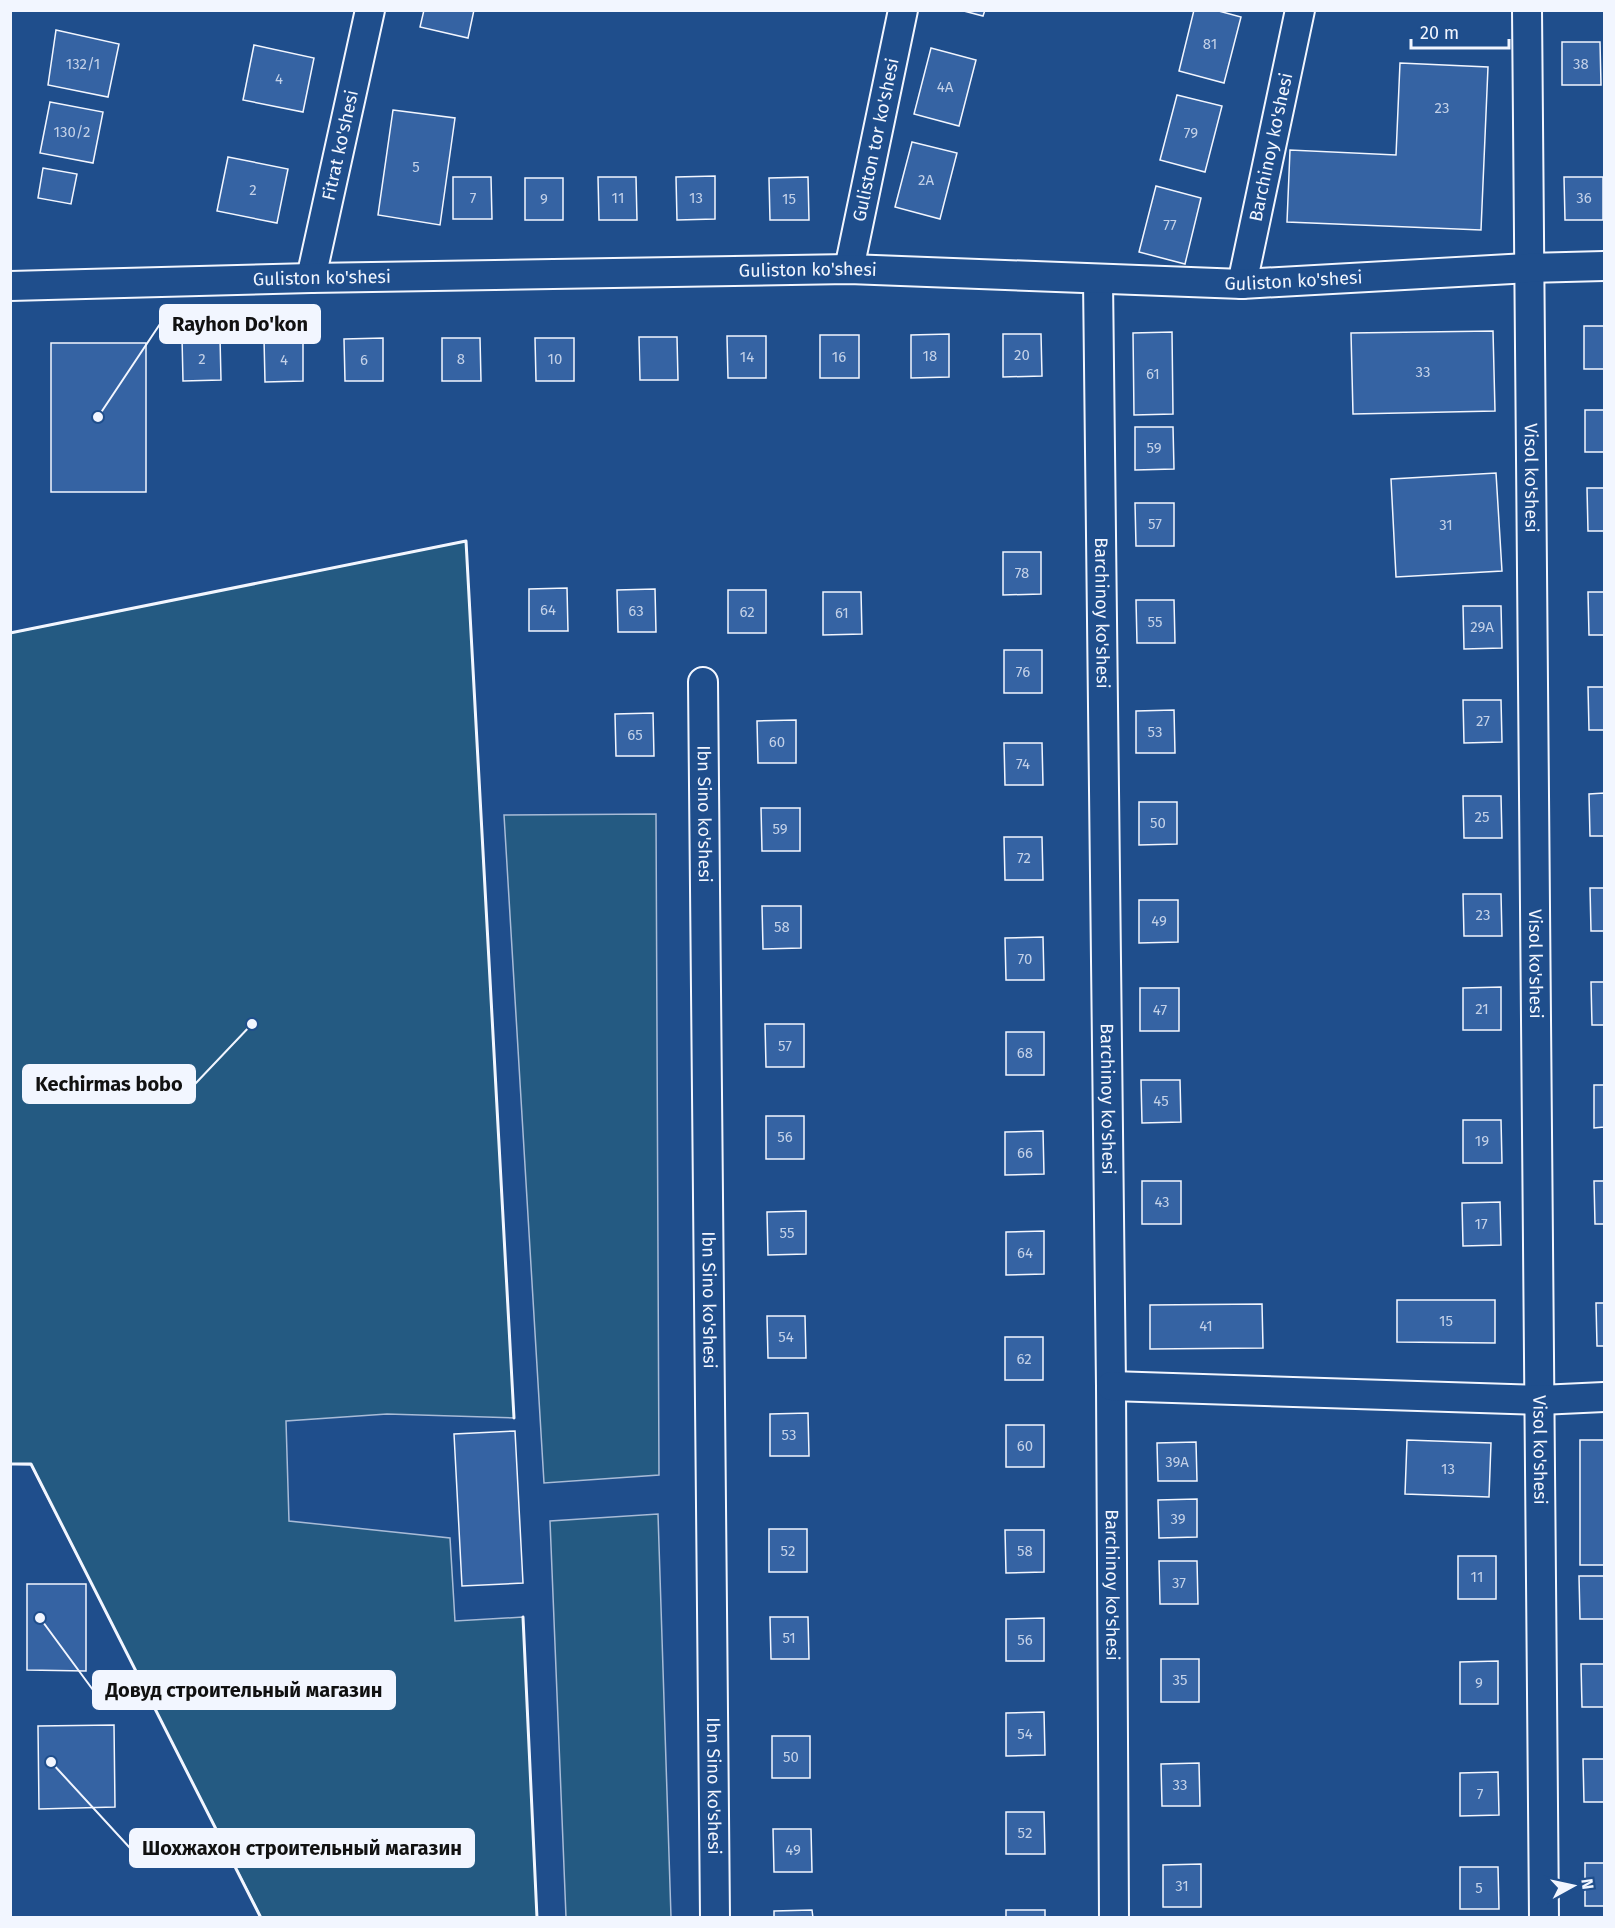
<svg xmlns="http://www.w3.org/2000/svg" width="1615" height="1928" font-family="'Fira Sans',sans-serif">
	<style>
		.green { fill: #245a82; stroke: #a8bbd7; stroke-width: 1.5 }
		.building { fill: #3563a3; stroke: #f2f6ff; stroke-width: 1.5 }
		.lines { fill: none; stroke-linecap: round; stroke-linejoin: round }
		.street-casing { stroke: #f2f6ff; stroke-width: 32 }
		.street { stroke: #1f4e8c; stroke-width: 28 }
		.wall { stroke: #f2f6ff; stroke-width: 3 }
		.labels { text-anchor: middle; stroke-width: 4.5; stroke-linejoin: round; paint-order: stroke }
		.number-label { font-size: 15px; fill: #c3d1e8 }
		.street-label { font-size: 18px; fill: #f2f6ff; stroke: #1f4e8c }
		.leader { fill: none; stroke: #f2f6ff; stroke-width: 2 }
		.callout-dot { fill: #f2f6ff; stroke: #1f4e8c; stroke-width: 2 }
		.callout { fill: #f2f6ff; stroke: #f2f6ff; stroke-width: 2 }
		.callout-label { font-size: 20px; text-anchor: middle; font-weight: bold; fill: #111 }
	</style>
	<rect width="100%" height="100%" fill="#1f4e8c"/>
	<g class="green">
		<polygon points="466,541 514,1418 387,1414 286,1421 289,1521 450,1538 455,1621 523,1617 537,1917 261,1917 31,1465 11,1464 11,633"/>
		<polygon points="656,814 659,1475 544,1483 504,815"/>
		<polygon points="658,1514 671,1917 566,1917 550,1521"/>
	</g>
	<g class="building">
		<polygon points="424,10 474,10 468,38 420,27"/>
		<polygon points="960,10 985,10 983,16"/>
		<polygon points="1194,10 1215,10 1241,17 1224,83 1179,71"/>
		<polygon points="56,30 119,44 108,97 48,85"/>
		<polygon points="1562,42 1600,42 1601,85 1562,85"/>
		<polygon points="254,45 314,58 303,112 243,100"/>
		<polygon points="931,48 976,60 959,126 914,114"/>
		<polygon points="1400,63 1488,67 1481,230 1287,222 1290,150 1396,155"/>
		<polygon points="1177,95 1222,106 1205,172 1160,160"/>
		<polygon points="50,102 103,112 93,163 40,153"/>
		<polygon points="393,110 455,118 440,225 378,215"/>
		<polygon points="912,142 957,153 940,219 895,207"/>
		<polygon points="228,157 288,169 277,223 217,211"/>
		<polygon points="43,168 77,174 71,204 38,198"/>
		<polygon points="715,176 715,219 677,220 676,177"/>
		<polygon points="453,177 491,177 492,219 453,219"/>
		<polygon points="598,177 636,177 637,220 599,220"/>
		<polygon points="808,177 809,220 770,220 769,178"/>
		<polygon points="1564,177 1603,177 1603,220 1565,220"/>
		<rect x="525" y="178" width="38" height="42"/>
		<polygon points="1156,186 1201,198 1185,264 1139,252"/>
		<rect x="1584" y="326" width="20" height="43"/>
		<polygon points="1493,331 1495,411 1353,414 1351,333"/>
		<polygon points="1172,332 1173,414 1134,415 1133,333"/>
		<polygon points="949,334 949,377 911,378 911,335"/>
		<polygon points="1003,334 1041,334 1042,376 1003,377"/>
		<rect x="820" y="335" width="39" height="43"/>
		<polygon points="727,336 766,336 766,378 728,378"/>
		<polygon points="639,337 677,337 678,380 640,380"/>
		<polygon points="182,338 220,338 221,380 183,381"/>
		<polygon points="383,338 383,381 345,381 344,339"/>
		<polygon points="442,338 480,338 481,381 442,381"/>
		<polygon points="535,338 574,338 574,381 536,381"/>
		<polygon points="264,339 303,339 303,381 265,382"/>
		<rect x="51" y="343" width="95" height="149"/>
		<rect x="1585" y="410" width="19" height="42"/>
		<polygon points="1135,427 1173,427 1174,469 1135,470"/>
		<polygon points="1496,473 1502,571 1396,577 1391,479"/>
		<polygon points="1587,488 1604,488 1604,531 1588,531"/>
		<polygon points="1135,503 1174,503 1174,546 1136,546"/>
		<polygon points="1003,552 1041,552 1041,594 1003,595"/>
		<polygon points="567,588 568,631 529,631 529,589"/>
		<polygon points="655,589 656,632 618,632 617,590"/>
		<rect x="728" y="590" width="38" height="43"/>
		<polygon points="823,592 861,592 862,634 823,635"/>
		<polygon points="1588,592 1604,592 1604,635 1589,635"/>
		<polygon points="1136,600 1174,600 1175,643 1137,643"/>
		<polygon points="1463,606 1501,606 1502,648 1464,649"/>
		<rect x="1004" y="650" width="38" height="43"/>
		<polygon points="1588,687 1604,687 1604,730 1589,730"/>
		<polygon points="1463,700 1501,700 1502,742 1464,743"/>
		<polygon points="1174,710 1175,753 1136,753 1136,711"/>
		<polygon points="653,713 654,756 616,756 615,714"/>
		<polygon points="796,720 796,763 758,763 757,721"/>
		<polygon points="1004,743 1042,743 1043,785 1005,785"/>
		<polygon points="1604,793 1604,836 1590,836 1589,794"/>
		<polygon points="1463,796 1501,796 1502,838 1464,838"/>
		<polygon points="1139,802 1177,802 1177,844 1139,845"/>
		<polygon points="761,808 800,808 800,851 762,851"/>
		<polygon points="1004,837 1042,837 1043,880 1005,880"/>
		<polygon points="1590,888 1604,888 1604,931 1591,931"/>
		<polygon points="1463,894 1501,894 1502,936 1464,936"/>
		<polygon points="1139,900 1178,900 1178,942 1139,943"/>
		<polygon points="762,906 801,906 801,948 763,949"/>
		<polygon points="1043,937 1044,980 1006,980 1005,938"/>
		<polygon points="1591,982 1604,982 1604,1025 1592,1025"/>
		<polygon points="1501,987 1501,1030 1463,1030 1463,988"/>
		<rect x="1140" y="988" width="39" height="43"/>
		<polygon points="765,1024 804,1024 804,1067 766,1067"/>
		<rect x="1006" y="1032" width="38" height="43"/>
		<polygon points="1141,1080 1180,1080 1181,1122 1142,1123"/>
		<polygon points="1594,1085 1604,1085 1604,1127 1594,1128"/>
		<rect x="766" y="1116" width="38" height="43"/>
		<polygon points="1463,1120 1501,1120 1502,1163 1463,1163"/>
		<polygon points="1043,1131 1044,1174 1005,1175 1005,1132"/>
		<rect x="1142" y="1181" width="39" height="43"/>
		<polygon points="1594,1181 1604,1181 1604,1224 1595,1224"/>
		<polygon points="1500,1202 1501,1245 1463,1246 1462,1203"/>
		<polygon points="806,1211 806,1254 768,1255 767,1212"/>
		<polygon points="1044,1231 1044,1274 1006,1275 1006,1232"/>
		<polygon points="1397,1300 1495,1300 1495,1343 1397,1342"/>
		<polygon points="1596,1303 1604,1303 1604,1346 1597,1346"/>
		<polygon points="1262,1304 1263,1348 1150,1349 1150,1305"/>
		<polygon points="767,1316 805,1316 806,1358 768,1358"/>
		<rect x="1005" y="1337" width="38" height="43"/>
		<polygon points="808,1413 809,1456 770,1456 770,1414"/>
		<rect x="1006" y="1425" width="38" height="42"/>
		<polygon points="515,1431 523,1583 462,1586 454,1434"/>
		<polygon points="1407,1440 1491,1443 1489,1497 1405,1494"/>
		<rect x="1580" y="1440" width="24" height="125"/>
		<polygon points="1196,1442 1197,1481 1158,1481 1157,1443"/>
		<polygon points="1197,1499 1197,1537 1159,1538 1158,1500"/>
		<rect x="769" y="1529" width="38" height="43"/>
		<polygon points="1005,1530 1044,1530 1044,1572 1006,1573"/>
		<rect x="1458" y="1556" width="38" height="43"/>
		<polygon points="1159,1561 1197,1561 1198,1604 1160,1604"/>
		<polygon points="1579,1576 1604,1576 1604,1619 1580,1619"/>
		<polygon points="27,1584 86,1584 86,1671 27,1670"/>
		<polygon points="770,1617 808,1617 809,1659 771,1659"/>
		<polygon points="1044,1618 1044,1661 1006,1661 1006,1619"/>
		<rect x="1161" y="1659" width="38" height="43"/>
		<polygon points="1498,1661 1498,1704 1460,1704 1460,1662"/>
		<polygon points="1581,1664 1604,1664 1604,1707 1582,1707"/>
		<polygon points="1044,1712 1045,1755 1006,1756 1006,1713"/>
		<polygon points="114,1725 115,1807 39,1809 38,1726"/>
		<rect x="772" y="1736" width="38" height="42"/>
		<polygon points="1583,1759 1604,1759 1604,1802 1584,1802"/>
		<polygon points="1199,1763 1200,1806 1162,1806 1161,1764"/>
		<polygon points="1498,1772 1499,1815 1460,1816 1460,1773"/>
		<polygon points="1006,1812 1044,1812 1045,1854 1006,1854"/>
		<polygon points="773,1829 811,1829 812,1872 774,1872"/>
		<rect x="1585" y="1863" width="19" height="43"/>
		<polygon points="1201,1864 1201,1907 1163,1907 1163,1865"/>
		<polygon points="1460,1867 1498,1867 1499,1909 1460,1909"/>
		<polygon points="812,1910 813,1918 774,1918 774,1911"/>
		<rect x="1006" y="1910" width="39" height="8"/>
	</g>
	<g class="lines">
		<g class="street-casing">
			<g id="street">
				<path id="s1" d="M1527,10L1544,1918"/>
				<path id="s2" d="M849,269L903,10"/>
				<path id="s3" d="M311,278L370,10"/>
				<path id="s4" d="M1098,280L1111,1386L1114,1918"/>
				<path id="s5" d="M1242,284L1300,10"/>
				<path id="s6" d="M10,286L311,278L849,269L1242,284L1528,268L1604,266"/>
				<path id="s7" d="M703,682L715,1918"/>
				<polyline points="1111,1386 1540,1400 1604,1397"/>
			</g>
		</g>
		<use href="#street" class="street"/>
		<g class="wall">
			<polyline points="10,633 466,541 514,1418"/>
			<polyline points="10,1426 10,1432"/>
			<polyline points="10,1464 31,1464 261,1918"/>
			<polyline points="523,1617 537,1918"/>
		</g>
	</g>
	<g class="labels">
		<g class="number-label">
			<text x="1210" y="49">81</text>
			<text x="83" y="69">132/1</text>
			<text x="1581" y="69">38</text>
			<text x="279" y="84">4</text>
			<text x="945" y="92">4A</text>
			<text x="1442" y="113">23</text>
			<text x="72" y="137">130/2</text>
			<text x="1191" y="138">79</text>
			<text x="416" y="172">5</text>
			<text x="926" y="185">2A</text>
			<text x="253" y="195">2</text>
			<text x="473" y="203">7</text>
			<text x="618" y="203">11</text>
			<text x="696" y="203">13</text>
			<text x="1584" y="203">36</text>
			<text x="544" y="204">9</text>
			<text x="789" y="204">15</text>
			<text x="1170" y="230">77</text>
			<text x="1022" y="360">20</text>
			<text x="930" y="361">18</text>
			<text x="747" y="362">14</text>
			<text x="839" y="362">16</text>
			<text x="202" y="364">2</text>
			<text x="461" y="364">8</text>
			<text x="555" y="364">10</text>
			<text x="284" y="365">4</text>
			<text x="364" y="365">6</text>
			<text x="1423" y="377">33</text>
			<text x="1153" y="379">61</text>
			<text x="1154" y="453">59</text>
			<text x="1155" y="529">57</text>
			<text x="1446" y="530">31</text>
			<text x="1022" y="578">78</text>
			<text x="548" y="615">64</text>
			<text x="636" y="616">63</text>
			<text x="747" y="617">62</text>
			<text x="842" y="618">61</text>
			<text x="1155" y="627">55</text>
			<text x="1482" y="632">29A</text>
			<text x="1023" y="677">76</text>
			<text x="1483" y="726">27</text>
			<text x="1155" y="737">53</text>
			<text x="635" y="740">65</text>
			<text x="777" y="747">60</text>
			<text x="1023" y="769">74</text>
			<text x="1482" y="822">25</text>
			<text x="1158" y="828">50</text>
			<text x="780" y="834">59</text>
			<text x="1024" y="863">72</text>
			<text x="1483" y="920">23</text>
			<text x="1159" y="926">49</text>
			<text x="782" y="932">58</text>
			<text x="1025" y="964">70</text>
			<text x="1482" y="1014">21</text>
			<text x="1160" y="1015">47</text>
			<text x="785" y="1051">57</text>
			<text x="1025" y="1058">68</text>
			<text x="1161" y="1106">45</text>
			<text x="785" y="1142">56</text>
			<text x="1482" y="1146">19</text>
			<text x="1025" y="1158">66</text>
			<text x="1162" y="1207">43</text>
			<text x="1481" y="1229">17</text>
			<text x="787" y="1238">55</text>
			<text x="1025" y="1258">64</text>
			<text x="1446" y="1326">15</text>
			<text x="1206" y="1331">41</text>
			<text x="786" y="1342">54</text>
			<text x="1024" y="1364">62</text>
			<text x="789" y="1440">53</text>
			<text x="1025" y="1451">60</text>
			<text x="1177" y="1467">39A</text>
			<text x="1448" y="1474">13</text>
			<text x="1178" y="1524">39</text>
			<text x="788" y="1556">52</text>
			<text x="1025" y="1556">58</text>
			<text x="1477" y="1582">11</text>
			<text x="1179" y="1588">37</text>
			<text x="789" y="1643">51</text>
			<text x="1025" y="1645">56</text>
			<text x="1180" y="1685">35</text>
			<text x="1479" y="1688">9</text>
			<text x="1025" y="1739">54</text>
			<text x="791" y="1762">50</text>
			<text x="1180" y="1790">33</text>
			<text x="1480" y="1799">7</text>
			<text x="1025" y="1838">52</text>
			<text x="793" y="1855">49</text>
			<text x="1182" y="1891">31</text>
			<text x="1479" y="1893">5</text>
		</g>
		<g class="street-label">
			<text dy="6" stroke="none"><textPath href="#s2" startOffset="132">Guliston tor ko'shesi</textPath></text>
			<text dy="6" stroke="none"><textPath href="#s3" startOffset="136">Fitrat ko'shesi</textPath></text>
			<text dy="6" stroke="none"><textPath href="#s5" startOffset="140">Barchinoy ko'shesi</textPath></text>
			<text dy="6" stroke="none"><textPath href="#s6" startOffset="798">Guliston ko'shesi</textPath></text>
			<text dy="6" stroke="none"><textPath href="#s6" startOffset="312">Guliston ko'shesi</textPath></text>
			<text dy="6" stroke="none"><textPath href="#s6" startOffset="1284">Guliston ko'shesi</textPath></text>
			<text dy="6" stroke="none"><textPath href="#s1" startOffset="468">Visol ko'shesi</textPath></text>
			<text dy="6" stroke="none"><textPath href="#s4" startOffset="333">Barchinoy ko'shesi</textPath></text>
			<text dy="6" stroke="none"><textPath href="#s7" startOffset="132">Ibn Sino ko'shesi</textPath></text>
			<text dy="6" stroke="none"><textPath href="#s1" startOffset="954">Visol ko'shesi</textPath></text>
			<text dy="6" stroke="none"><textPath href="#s4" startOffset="819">Barchinoy ko'shesi</textPath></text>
			<text dy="6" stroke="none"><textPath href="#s7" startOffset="618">Ibn Sino ko'shesi</textPath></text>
			<text dy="6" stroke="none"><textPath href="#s1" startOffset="1440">Visol ko'shesi</textPath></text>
			<text dy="6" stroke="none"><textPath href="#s4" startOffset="1305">Barchinoy ko'shesi</textPath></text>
			<text dy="6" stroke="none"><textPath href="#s7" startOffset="1104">Ibn Sino ko'shesi</textPath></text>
		</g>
	</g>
	<path class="leader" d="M98 417L160 324M252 1024L195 1084M40 1618L93 1690M51 1762L130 1848"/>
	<g class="callout-dot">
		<circle cx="98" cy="417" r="6"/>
		<circle cx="252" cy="1024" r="6"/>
		<circle cx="40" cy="1618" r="6"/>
		<circle cx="51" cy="1762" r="6"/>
	</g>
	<g class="callout">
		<rect x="160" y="305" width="160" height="38" rx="6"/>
		<rect x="23" y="1065" width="172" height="38" rx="6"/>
		<rect x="93" y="1671" width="302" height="38" rx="6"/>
		<rect x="130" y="1829" width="344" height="38" rx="6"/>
	</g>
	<g class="callout-label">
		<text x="240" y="331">Rayhon Do'kon</text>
		<text x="109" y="1091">Kechirmas bobo</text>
		<text x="244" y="1697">Довуд строительный магазин</text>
		<text x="302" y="1855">Шохжахон строительный магазин</text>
	</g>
	<rect width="1615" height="1928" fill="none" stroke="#f2f6ff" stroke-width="24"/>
	<g transform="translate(1573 1886) rotate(82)" stroke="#1f4e8c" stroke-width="4.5" paint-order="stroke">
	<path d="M0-4.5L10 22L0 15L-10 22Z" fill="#f2f6ff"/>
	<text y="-9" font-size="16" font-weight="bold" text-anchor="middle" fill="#f2f6ff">N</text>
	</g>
	<path d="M1411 39v9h98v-9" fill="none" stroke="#f2f6ff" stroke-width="3"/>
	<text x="1420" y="39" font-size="18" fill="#f2f6ff" stroke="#1f4e8c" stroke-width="4.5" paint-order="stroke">20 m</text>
</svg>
